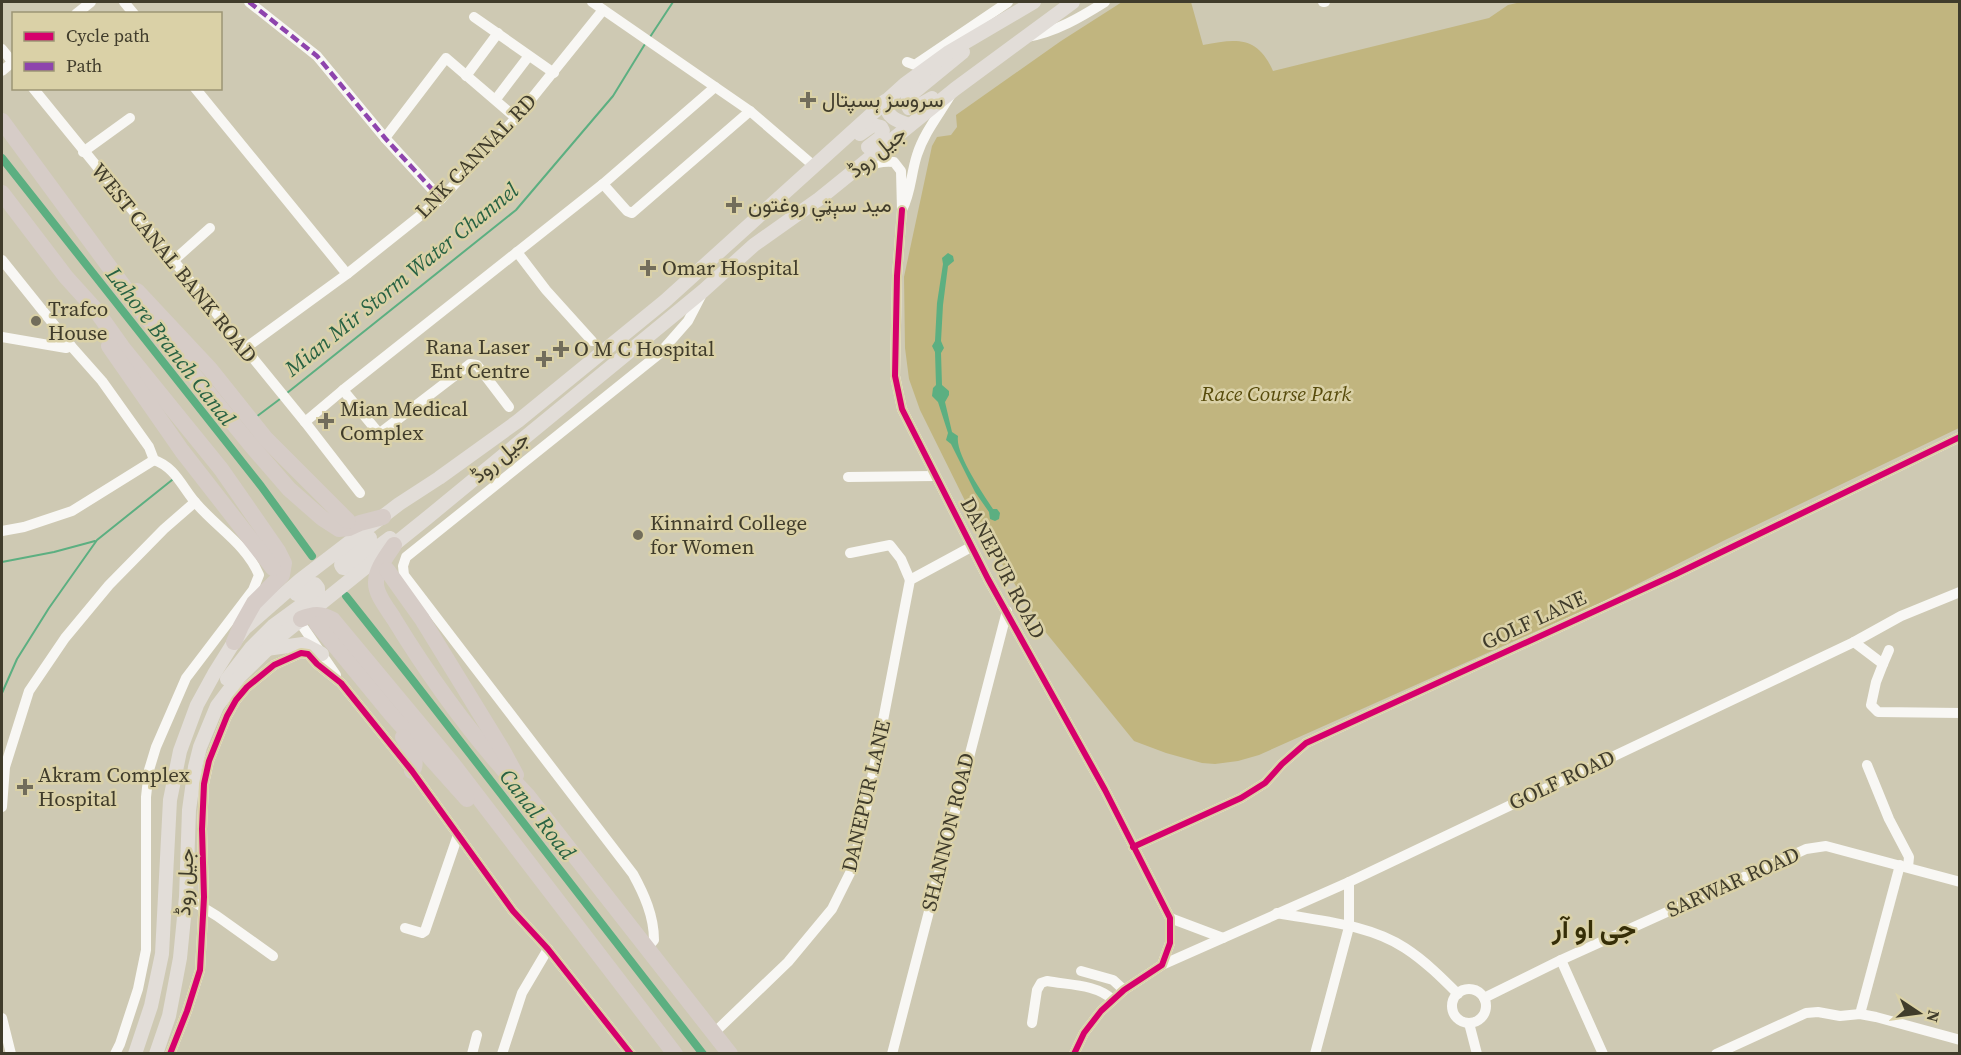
<svg xmlns="http://www.w3.org/2000/svg" width="1961" height="1055" font-family="'Source Serif 4',Vazirmatn,serif">
	<style>
		.green { fill: #c1b57f }
		.water { fill: #5caf81 }
		.lines { fill: none; stroke-linecap: round; stroke-linejoin: round }
		.stream { stroke: #5caf81; stroke-width: 2 }
		.canal { stroke: #5caf81; stroke-width: 8 }
		.minor { stroke: #f8f7f4; stroke-width: 10 }
		.major { stroke: #e2ddd8; stroke-width: 14 }
		.highway { stroke: #d6ccc7; stroke-width: 16 }
		.quiet { stroke: #8e44ad; stroke-width: 4.5; stroke-dasharray: 9 4.5; stroke-linecap: butt }
		.cycleway-casing { stroke: #dad1a7; stroke-width: 10 }
		.cycleway { stroke: #d6006c; stroke-width: 6 }
		.poi-dot { fill: #726d5b; stroke: #dad1a7; stroke-width: 2 }
		.labels { text-anchor: middle; stroke-width: 5; stroke-linejoin: round; paint-order: stroke }
		.poi-label { font-size: 21px; fill: #403c2b; stroke: #dad1a7; text-anchor: start }
		.street-label { font-size: 21px; fill: #403c2b; stroke: #dad1a7 }
		.park-label { font-size: 21px; font-style: italic; fill: #574b0b; stroke: #dad1a7 }
		.water-label { font-size: 22px; font-style: italic; fill: #286243; stroke: #dad1a7 }
		.district-label { font-size: 27px; font-weight: bold; fill: #362e07; stroke: #dad1a7 }
	</style>
	<rect width="100%" height="100%" fill="#cec9b3"/>
	<path class="green" d="M1122,2H1191L1203,45C1236,39 1257,35 1273,71L1489,18L1508,5L1521,2H1959V428L1725,540L1604,601L1259,755L1238,761L1215,764L1202,763L1166,753L1134,741L1043,629L975,521L920,410L909,379L905,348L904,277L932,146L937,137L951,135L957,127L956,115L1061,41Z"/>
	<path class="water" d="M948,253L953,256L954,261L948,266L943,305L941,341L944,348L941,353L942,385L949,391V395L945,402L952,432L958,436C955,454 983,493 993,509H997L1000,513L999,519L995,521L990,519L989,512L975,492L951,444L946,440L948,433L938,402L932,396L933,388L936,385L935,352L932,346L935,341L937,303L943,264L942,258Z"/>
	<g class="lines">
		<g class="stream">
			<polyline points="650,37 673,2"/>
			<polyline points="287,393 516,210 613,96 645,44"/>
			<polyline points="256,417 280,399"/>
			<polyline points="2,562 54,552 95,541"/>
			<polyline points="2,693 17,659 49,608 97,540 172,480"/>
		</g>
		<g class="canal">
			<polyline points="2,158 261,486 312,556"/>
			<polyline points="346,596 411,678 703,1054"/>
		</g>
		<g class="minor">
			<polyline points="124,2 134,14"/>
			<polyline points="249,2 317,56 385,138 441,199"/>
			<polyline points="592,2 750,111 814,166"/>
			<polyline points="1323,2 1325,2"/>
			<polyline points="76,14 91,2"/>
			<polyline points="474,17 554,73"/>
			<path d="M1027,37C1056,32 1081,17 1105,2"/>
			<polyline points="2,49 14,64"/>
			<polyline points="907,62 915,65 1008,2"/>
			<polyline points="2,71 14,61"/>
			<polyline points="466,76 498,33"/>
			<polyline points="33,88 305,422 360,493"/>
			<polyline points="195,88 347,274"/>
			<polyline points="496,99 528,57"/>
			<polyline points="385,138 446,58 516,118"/>
			<polyline points="83,152 130,118"/>
			<path d="M864,170C874,163 881,161 894,162L901,171L902,210C911,193 911,173 917,155C924,133 938,116 950,96"/>
			<polyline points="603,184 627,211 632,213 750,111"/>
			<polyline points="902,210 897,276 895,376 902,409 988,579 1105,790 1170,918 1170,943 1162,965 1124,990 1101,1011 1084,1033 1074,1054"/>
			<polyline points="517,252 546,290 592,341"/>
			<polyline points="2,260 71,346 102,381 149,447 154,460"/>
			<polyline points="173,261 210,228"/>
			<polyline points="2,337 66,348 71,346"/>
			<polyline points="244,349 347,274 441,199 516,118 603,10"/>
			<polyline points="343,390 377,431 380,433 470,364 477,365 509,407"/>
			<polyline points="305,422 343,390 603,184 715,87"/>
			<polyline points="848,477 935,476"/>
			<polyline points="2,531 24,527 72,511 154,460"/>
			<polyline points="850,553 890,545 901,559 910,580"/>
			<polyline points="299,621 336,675"/>
			<polyline points="1854,642 1883,664 1876,682 1871,705 1878,712 1960,713"/>
			<polyline points="1883,664 1889,650"/>
			<polyline points="1867,765 1889,819 1909,857 1908,867"/>
			<polyline points="2,807 5,767 29,691 65,638 109,585 164,529 195,502"/>
			<polyline points="1133,847 1241,798 1265,783 1282,764 1306,743 1676,574 1960,437"/>
			<polyline points="186,897 217,916 273,956"/>
			<path d="M1277,913C1319,921 1369,924 1405,948C1425,961 1442,978 1458,994"/>
			<polyline points="1170,918 1223,938"/>
			<polyline points="405,928 422,933 425,931 458,835"/>
			<path d="M648,947L654,940C654,916 644,894 633,874L404,575L403,566L406,557L659,354L688,321L702,294"/>
			<polyline points="1561,960 1603,1054"/>
			<polyline points="1162,965 1349,882 1854,642 1901,616 1960,592"/>
			<polyline points="1081,971 1113,980 1124,990"/>
			<circle cx="1469" cy="1006" r="17"/>
			<polyline points="1484,998 1561,960 1806,849 1826,846 1960,882"/>
			<polyline points="1860,1014 1900,865"/>
			<polyline points="2,1018 11,1054"/>
			<path d="M1032,1023L1037,990L1041,983L1047,981C1068,985 1097,984 1113,1000"/>
			<polyline points="1469,1023 1477,1054"/>
			<polyline points="714,1033 788,962 832,909 853,867 866,809 910,580 971,547"/>
			<path d="M115,1054L120,1044L138,989L146,950V797L149,770L156,747L186,678L253,590L259,575C246,544 217,528 195,502C182,487 175,467 154,460"/>
			<polyline points="170,1054 187,1011 200,970 204,897 202,829 204,784 209,761 227,716 236,700 247,687 274,665 301,653 308,654 317,664 341,683 412,771 513,911 548,949 631,1054"/>
			<polyline points="472,1054 477,1035"/>
			<polyline points="502,1054 522,993 548,949"/>
			<polyline points="892,1054 1007,611"/>
			<polyline points="1315,1054 1349,927 1349,882"/>
			<polyline points="1716,1054 1806,1013 1818,1012 1840,1016 1860,1014 1876,1017 1960,1040"/>
		</g>
		<g class="major">
			<polyline points="932,98 914,108 909,108 907,104 908,97 963,52"/>
			<path d="M885,101C886,117 896,121 910,125"/>
			<polyline points="860,134 873,125 881,127 883,131 881,137 868,147"/>
			<polyline points="370,538 342,561 341,565 343,568 348,569 390,538"/>
			<polyline points="266,649 303,644 322,654"/>
			<polyline points="227,679 251,648 273,626 314,596 318,592 318,588 315,584 309,584 296,594"/>
			<polyline points="135,1054 151,1006 162,954 170,800 180,751 197,705 214,674 234,642 245,628 300,580 399,504 439,478 518,421 665,301 905,84 949,52 1034,2"/>
			<polyline points="156,1054 169,1016 180,958 186,897 189,810 195,767 200,747 217,706 239,677 283,634 427,518 703,291 754,245 819,199 955,89 1073,2"/>
		</g>
		<g class="highway">
			<polyline points="2,121 144,314 250,444 289,489 322,518 339,529 349,528 360,523 383,517"/>
			<polyline points="2,193 66,277 95,309 122,347 221,469 278,551 284,563 282,575 254,603 241,626 234,642"/>
			<polyline points="137,291 210,369 266,439 348,521"/>
			<polyline points="109,346 182,451 273,568"/>
			<path d="M394,545C387,556 376,569 376,582C375,594 388,609 394,619C432,681 476,742 527,795L730,1054"/>
			<polyline points="387,570 422,619 503,751 516,775"/>
			<path d="M301,619C313,614 321,613 333,620L452,763L675,1054"/>
			<polyline points="317,624 391,714 467,799"/>
			<path d="M403,737C408,747 420,760 412,771"/>
		</g>
		<polyline class="quiet" points="249,2 317,56 385,138 441,199"/>
		<g class="cycleway-casing">
			<g id="cycleway">
				<polyline points="902,210 897,276 895,376 902,409 988,579 1105,790 1170,918 1170,943 1162,965 1124,990 1101,1011 1084,1033 1074,1054"/>
				<polyline points="1133,847 1241,798 1265,783 1282,764 1306,743 1676,574 1960,437"/>
				<polyline points="170,1054 187,1011 200,970 204,897 202,829 204,784 209,761 227,716 236,700 247,687 274,665 301,653 308,654 317,664 341,683 412,771 513,911 548,949 631,1054"/>
			</g>
		</g>
		<use href="#cycleway" class="cycleway"/>
	</g>
	<g class="poi-dot">
		<path d="M805 91h6v6h6v6h-6v6h-6v-6h-6v-6h6z"/>
		<path d="M731 196h6v6h6v6h-6v6h-6v-6h-6v-6h6z"/>
		<path d="M645 259h6v6h6v6h-6v6h-6v-6h-6v-6h6z"/>
		<circle cx="36" cy="321" r="6"/>
		<path d="M558 340h6v6h6v6h-6v6h-6v-6h-6v-6h6z"/>
		<path d="M541 350h6v6h6v6h-6v6h-6v-6h-6v-6h6z"/>
		<path d="M323 412h6v6h6v6h-6v6h-6v-6h-6v-6h6z"/>
		<circle cx="638" cy="535" r="6"/>
		<path d="M22 778h6v6h6v6h-6v6h-6v-6h-6v-6h6z"/>
	</g>
	<g class="labels">
		<g class="poi-label">
			<text x="822" y="107">سروسز ہسپتال</text>
			<text x="748" y="212">مید سېټي روغتون</text>
			<text x="662" y="275">Omar Hospital</text>
			<text x="48" y="316">Trafco<tspan x="48" dy="24">House</tspan></text>
			<text x="530" y="354" text-anchor="end">Rana Laser<tspan x="530" dy="24">Ent Centre</tspan></text>
			<text x="574" y="356">O M C Hospital</text>
			<text x="340" y="416">Mian Medical<tspan x="340" dy="24">Complex</tspan></text>
			<text x="650" y="530">Kinnaird College<tspan x="650" dy="24">for Women</tspan></text>
			<text x="38" y="782">Akram Complex<tspan x="38" dy="24">Hospital</tspan></text>
		</g>
		<g class="street-label">
			<text transform="translate(877 152) rotate(-39)" y="7">جیل روڈ</text>
			<text transform="translate(476 156) rotate(-46)" y="7">LNK CANNAL RD</text>
			<text transform="translate(174 263) rotate(51)" y="7">WEST CANAL BANK ROAD</text>
			<text transform="translate(500 457) rotate(-40)" y="7">جیل روڈ</text>
			<text transform="translate(1003 568) rotate(62)" y="7">DANEPUR ROAD</text>
			<text transform="translate(1534 620) rotate(-25)" y="7">GOLF LANE</text>
			<text transform="translate(1562 780) rotate(-25)" y="7">GOLF ROAD</text>
			<text transform="translate(866 796) rotate(-77)" y="7">DANEPUR LANE</text>
			<text transform="translate(948 832) rotate(-76)" y="7">SHANNON ROAD</text>
			<text transform="translate(185 882) rotate(-87)" y="7">جیل روڈ</text>
			<text transform="translate(1733 882) rotate(-24)" y="7">SARWAR ROAD</text>
		</g>
		<g class="park-label">
			<text x="1276" y="401">Race Course Park</text>
		</g>
		<g class="water-label">
			<text transform="translate(401 279) rotate(-39)" y="8">Mian Mir Storm Water Channel</text>
			<text transform="translate(171 346) rotate(52)" y="8">Lahore Branch Canal</text>
			<text transform="translate(538 814) rotate(52)" y="8">Canal Road</text>
		</g>
		<g class="district-label">
			<text x="1594" y="938">جی او آر</text>
		</g>
	</g>
	<rect width="1961" height="1055" fill="none" stroke="#403c2b" stroke-width="6"/>
	<rect x="12" y="12" width="210" height="78" fill="#dad1a7" stroke="#9c9575" stroke-width="1.5"/>
	<rect x="24" y="32" width="30" height="9" fill="#d6006c" stroke="#9c9575" stroke-width="1.5"/>
	<text x="66" y="42" font-size="18" fill="#403c2b">Cycle path</text>
	<rect x="24" y="62" width="30" height="9" fill="#8e44ad" stroke="#9c9575" stroke-width="1.5"/>
	<text x="66" y="72" font-size="18" fill="#403c2b">Path</text>
	<g transform="translate(1919 1013) rotate(103)" stroke="#dad1a7" stroke-width="4.5" paint-order="stroke">
	<path d="M0-4.5L10 22L0 15L-10 22Z" fill="#403c2b"/>
	<text y="-9" font-size="16" font-weight="bold" text-anchor="middle" fill="#403c2b">N</text>
	</g>
</svg>
